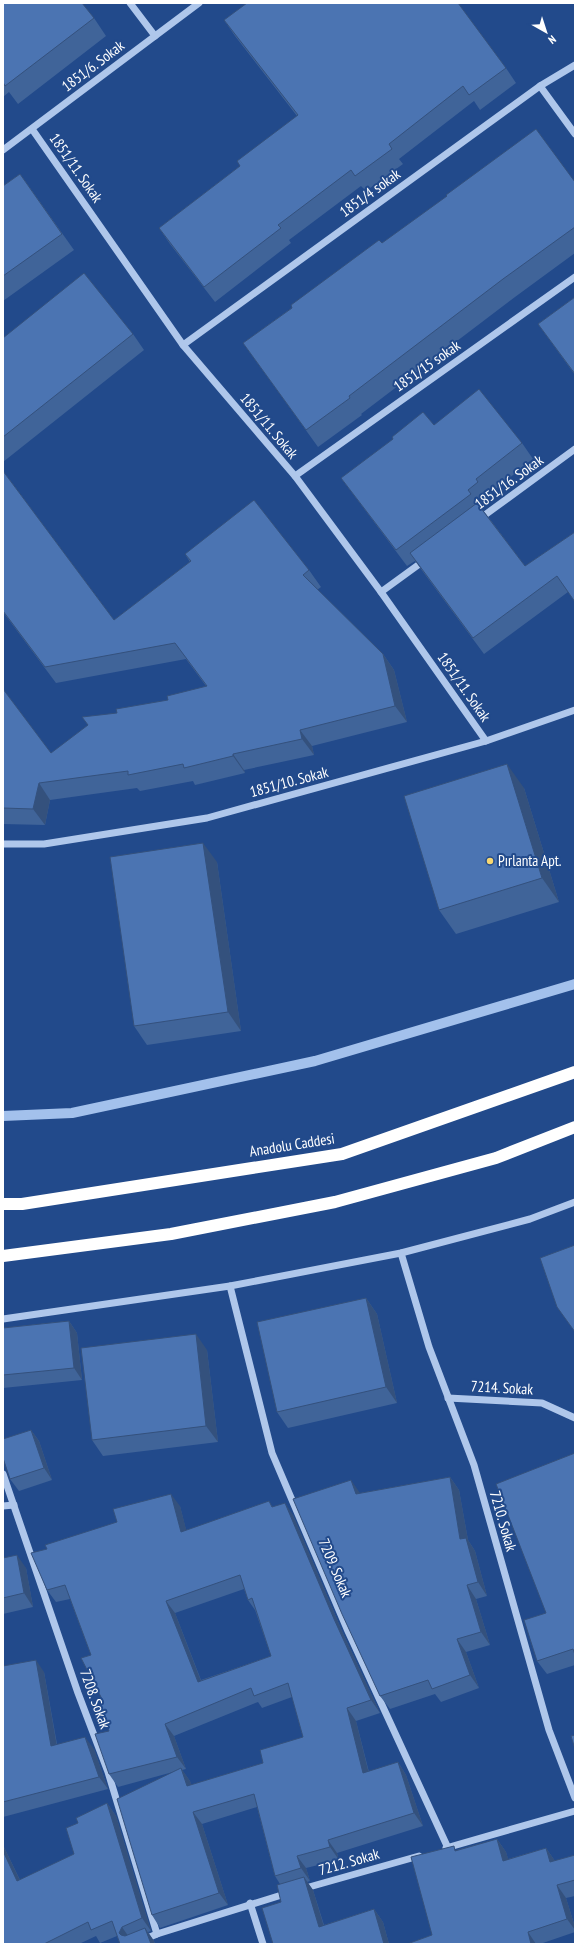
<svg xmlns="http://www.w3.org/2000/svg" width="578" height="1947" font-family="'PT Sans Narrow',sans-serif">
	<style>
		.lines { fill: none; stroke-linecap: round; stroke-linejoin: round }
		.stream { stroke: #a3c1ec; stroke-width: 10 }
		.minor { stroke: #afc7eb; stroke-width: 7 }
		.highway { stroke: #fff; stroke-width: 12 }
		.wall { fill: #406499; fill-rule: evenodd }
		.shaded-wall { fill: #34517d }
		.building { fill: #4b74b2; stroke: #34517d; fill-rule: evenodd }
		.poi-dot { fill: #f7d771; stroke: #224a8b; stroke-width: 1.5 }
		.labels { text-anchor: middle; stroke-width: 4; stroke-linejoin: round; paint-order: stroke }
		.street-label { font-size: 15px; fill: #fff; stroke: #224a8b }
		.poi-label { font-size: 15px; fill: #fff; stroke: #224a8b; text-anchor: start }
	</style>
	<rect width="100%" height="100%" fill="#224a8b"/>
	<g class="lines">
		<polyline class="stream" points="3,1116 72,1113 315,1061 575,984"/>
		<g class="minor">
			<polyline points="130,3 155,36"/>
			<polyline points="540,86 575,134"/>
			<polyline points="32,129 183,345 295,476 381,592 486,741"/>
			<polyline points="3,150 199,3"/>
			<polyline points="183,345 540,86 575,65"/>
			<polyline points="295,476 575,277"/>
			<polyline points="478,520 575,449"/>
			<polyline points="381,592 425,560"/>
			<polyline points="3,844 44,844 207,818 486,741 575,710"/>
			<polyline points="401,1253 429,1347 474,1465 549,1730 575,1798"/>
			<polyline points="230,1286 272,1453 347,1629 448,1848"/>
			<polyline points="3,1319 230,1286 401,1253 530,1219 575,1202"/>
			<polyline points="448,1398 542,1403 575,1418"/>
			<polyline points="3,1474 78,1693 108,1772 157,1934"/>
			<polyline points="3,1506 14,1505"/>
			<polyline points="446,1848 575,1811"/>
			<polyline points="302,1889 419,1856"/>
			<polyline points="250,1903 263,1944"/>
			<polyline points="133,1944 157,1934 288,1893"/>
		</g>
		<g class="highway">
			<polyline points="3,1204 22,1204 342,1154 575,1072"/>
			<polyline points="3,1256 171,1234 335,1202 496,1158 575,1127"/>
		</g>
	</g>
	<g class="wall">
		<polygon points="3,3 94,18 106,36 18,104 9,92 3,97"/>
		<polygon points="224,20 506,68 516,83 480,110 474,101 399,159 403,164 366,191 361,186 289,240 291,243 215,302 170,244 159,228 240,166 297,116 235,36"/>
		<polygon points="20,174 74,250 3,301 3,186"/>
		<polygon points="575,182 575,253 515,297 361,414 362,415 318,447 243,343 382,243"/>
		<polygon points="575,297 575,375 538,324"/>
		<polygon points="133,334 144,350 3,462 3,338"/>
		<polygon points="434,425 522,443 533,459 488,495 490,498 480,506 525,566 575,532 568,592 484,654 415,561 407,566 341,478"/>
		<polygon points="3,471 114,620 190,562 185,554 309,570 321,587 317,590 383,654 394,670 407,722 312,746 314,755 244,770 245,773 195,785 193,781 140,791 137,788 50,800 45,825 3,824 3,689 51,753 117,713 168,700 206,686 186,659 56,683 3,612"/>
		<polygon points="524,788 559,902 456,934 439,910"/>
		<polygon points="217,862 241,1031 147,1045 134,1026"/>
		<polygon points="366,1298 377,1314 397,1403 288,1428 277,1412"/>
		<polygon points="69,1321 77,1333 82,1380 3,1388 3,1328"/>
		<polygon points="207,1350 218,1442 103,1456 92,1440"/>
		<polygon points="31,1430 39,1441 52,1480 19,1491 10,1479"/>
		<polygon points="575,1453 575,1665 547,1674 537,1661"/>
		<polygon points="450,1477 459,1490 468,1540 475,1551 487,1596 476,1599 490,1645 466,1652 479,1688 441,1702 435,1694 390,1709 380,1696 361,1493"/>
		<path d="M180,1506L186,1530L274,1507L293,1515L342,1631L380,1713L356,1721L369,1772L398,1762L406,1775L423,1826L337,1853L339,1860L306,1868L310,1881L307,1882L313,1890L324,1925L374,1909L383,1922L389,1944H273L281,1902L280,1884L275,1876L257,1807L202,1824L228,1905L160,1928L152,1915L173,1772L118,1787L109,1774V1731L103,1701L91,1655L70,1599L56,1602L47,1590V1549ZM244,1589L248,1600L255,1610L271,1656L201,1680L175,1613ZM292,1697L303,1737L263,1763L191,1785L190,1781L182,1770L186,1769L174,1736L258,1702L262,1708Z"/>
		<polygon points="3,1558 26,1568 33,1607 3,1614"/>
		<polygon points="3,1666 44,1672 57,1744 94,1749 108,1789 3,1817"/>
		<polygon points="107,1803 116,1816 151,1931 148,1932 154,1941 155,1944 120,1944 117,1936 100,1943 96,1936 79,1944 3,1944 3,1845 20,1880 74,1854 78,1823"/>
		<polygon points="497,1839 506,1852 508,1859 546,1848 555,1861 575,1855 575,1896 566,1898 575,1927 575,1932 540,1944 407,1944 432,1935 457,1850"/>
	</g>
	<g class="shaded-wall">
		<polygon points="383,654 394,670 407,722 395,706"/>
		<polygon points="300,730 312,746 314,755 302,739"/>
		<polygon points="233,754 244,770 245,773 233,756"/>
		<polygon points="507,764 524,788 559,902 542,878"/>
		<polygon points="39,783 50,800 45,825 33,809"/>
		<polygon points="203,843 217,862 241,1031 228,1012"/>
		<polygon points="366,1298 377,1314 397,1403 386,1387"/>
		<polygon points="69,1321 77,1333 82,1380 74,1368"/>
		<polygon points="196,1334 207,1350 218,1442 206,1426"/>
		<polygon points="31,1430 39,1441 52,1480 44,1468"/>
		<polygon points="450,1477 459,1490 468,1540 475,1551 487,1596 478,1582 460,1539"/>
		<polygon points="351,1480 360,1493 365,1507 356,1494"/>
		<polygon points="171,1494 180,1506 190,1544 181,1532"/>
		<polygon points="285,1503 293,1515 342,1631 380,1713 371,1700 334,1619"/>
		<polygon points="17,1555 26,1568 33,1607 24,1593"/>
		<polygon points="467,1585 476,1599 490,1645 481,1632"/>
		<polygon points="166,1601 175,1613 206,1694 198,1682"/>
		<polygon points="457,1639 466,1652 479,1688 470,1675"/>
		<polygon points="36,1660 44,1672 59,1758 51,1746"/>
		<polygon points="347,1708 356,1721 372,1786 363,1773"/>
		<polygon points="165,1724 174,1736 186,1769 177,1757"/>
		<polygon points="85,1737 94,1749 108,1789 99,1777"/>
		<polygon points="398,1762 406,1775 423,1826 414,1813"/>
		<polygon points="181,1768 190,1781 196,1799 187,1786"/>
		<polygon points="107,1803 116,1816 151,1931 142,1918"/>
		<polygon points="193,1812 202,1824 228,1905 219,1893"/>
		<polygon points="497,1839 506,1852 513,1874 503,1861"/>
		<polygon points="328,1840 337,1853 339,1860 330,1847"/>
		<polygon points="3,1845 27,1895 17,1881 3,1851"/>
		<polygon points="546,1848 555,1861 550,1862"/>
		<polygon points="297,1856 306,1868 310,1881 301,1868"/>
		<polygon points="304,1877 313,1890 328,1940 319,1927"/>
		<polygon points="557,1885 566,1898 575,1927 575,1930 567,1919"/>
		<polygon points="374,1909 383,1922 389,1944 384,1944"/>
		<polygon points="122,1927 131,1940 129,1944 119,1933"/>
		<polygon points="145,1928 154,1941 155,1944 151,1944"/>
		<polygon points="528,1932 536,1944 531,1944"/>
	</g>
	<g class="building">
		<polygon points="3,3 82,3 94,18 5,86 3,82"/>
		<polygon points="247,3 458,3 506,68 469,95 463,86 389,144 392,149 355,176 351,170 278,225 281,228 204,287 159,228 240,166 237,161 298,115 224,20"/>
		<polygon points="536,129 575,182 575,227 503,279 349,396 350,398 306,430 243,343 292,308 291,305 379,240 382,243 447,196 446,195"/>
		<polygon points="20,174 62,234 3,276 3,186"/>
		<polygon points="84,273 133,334 3,437 3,403 4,402 3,401 3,338"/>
		<polygon points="575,297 575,374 538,324"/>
		<polygon points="479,389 522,443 476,479 478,482 468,490 471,494 396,550 341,478 393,439 392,437 423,412 434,425"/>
		<polygon points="3,471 114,620 191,561 185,554 254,500 309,570 303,575 383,654 395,706 300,730 302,739 233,754 233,756 184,768 183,764 128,775 128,771 39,783 33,809 3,808 3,689 51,753 88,725 82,717 117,713 116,709 168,700 167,696 207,686 175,643 45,667 3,611"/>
		<polygon points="477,503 525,566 575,532 575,602 557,576 473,638 410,553"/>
		<polygon points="507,764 542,878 439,910 404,796"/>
		<polygon points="203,843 228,1012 134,1026 110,857"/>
		<polygon points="575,1245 575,1332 557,1307 540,1258"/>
		<polygon points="366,1298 386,1387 277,1412 257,1322"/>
		<polygon points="69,1321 74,1368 3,1375 3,1328"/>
		<polygon points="196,1334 206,1426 92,1440 81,1348"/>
		<polygon points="31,1430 44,1468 10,1479 3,1458 3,1439"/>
		<polygon points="575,1453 575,1655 573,1649 537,1661 524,1620 546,1613 496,1484"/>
		<polygon points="450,1477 460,1539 466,1538 478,1582 467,1585 481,1632 457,1639 470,1675 432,1689 428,1680 380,1696 342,1614 293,1499 351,1480 356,1494"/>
		<path d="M171,1494L181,1532L269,1501L272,1507L285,1503L334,1619L371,1700L347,1708L363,1773L398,1762L414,1813L328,1840L330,1847L297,1856L301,1868L275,1876L254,1794L193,1812L219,1893L152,1915L117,1799L181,1768L187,1786L263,1763L260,1750L303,1737L288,1683L254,1696L251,1688L165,1724L177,1757L109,1774L95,1734L109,1731L98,1703L103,1701L81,1658L91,1655L65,1585L47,1590L31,1553L47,1549L45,1545L117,1522L113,1509ZM240,1575L248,1600L252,1598L271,1656L198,1682L166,1601Z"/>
		<polygon points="17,1555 24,1593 3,1598 3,1558"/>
		<polygon points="36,1660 51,1746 85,1737 99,1777 3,1802 3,1666"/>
		<polygon points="575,1735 575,1749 571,1736"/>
		<polygon points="107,1803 142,1918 122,1927 119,1933 121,1935 125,1936 145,1928 151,1944 120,1944 112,1921 91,1930 88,1922 44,1944 3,1944 3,1851 17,1881 74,1854 66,1828 78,1823 76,1818"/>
		<polygon points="497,1839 503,1861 546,1848 550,1862 575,1855 575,1880 557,1885 567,1919 528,1932 531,1944 407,1944 432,1935 411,1857 454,1846 455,1851"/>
		<polygon points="304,1877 319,1927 374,1909 384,1944 273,1944 262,1908 281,1902 277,1885"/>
	</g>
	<circle class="poi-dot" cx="490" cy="861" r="4"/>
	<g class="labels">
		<g class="street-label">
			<text transform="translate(93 66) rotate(-37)" y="5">1851/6. Sokak</text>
			<text transform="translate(76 168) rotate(55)" y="5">1851/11. Sokak</text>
			<text transform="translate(370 193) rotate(-36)" y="5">1851/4 sokak</text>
			<text transform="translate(427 366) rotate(-35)" y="5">1851/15 sokak</text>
			<text transform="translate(269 426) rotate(50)" y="5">1851/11. Sokak</text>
			<text transform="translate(509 482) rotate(-36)" y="5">1851/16. Sokak</text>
			<text transform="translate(464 687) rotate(55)" y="5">1851/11. Sokak</text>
			<text transform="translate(289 782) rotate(-15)" y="5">1851/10. Sokak</text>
			<text transform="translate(292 1145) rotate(-9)" y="5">Anadolu Caddesi</text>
			<text transform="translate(502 1388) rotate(3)" y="5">7214. Sokak</text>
			<text transform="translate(503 1521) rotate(74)" y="5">7210. Sokak</text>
			<text transform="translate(335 1568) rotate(67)" y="5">7209. Sokak</text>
			<text transform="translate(95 1699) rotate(70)" y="5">7208. Sokak</text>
			<text transform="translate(349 1862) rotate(-16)" y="5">7212. Sokak</text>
		</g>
		<g class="poi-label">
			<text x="498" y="866">Pırlanta Apt.</text>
		</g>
	</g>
	<rect width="578" height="1947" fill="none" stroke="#ffffff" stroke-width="8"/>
	<g transform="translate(546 32) rotate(141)" stroke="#224a8b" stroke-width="3" paint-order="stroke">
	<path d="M0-3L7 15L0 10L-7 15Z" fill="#ffffff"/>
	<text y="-6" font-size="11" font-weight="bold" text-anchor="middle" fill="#ffffff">N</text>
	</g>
</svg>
